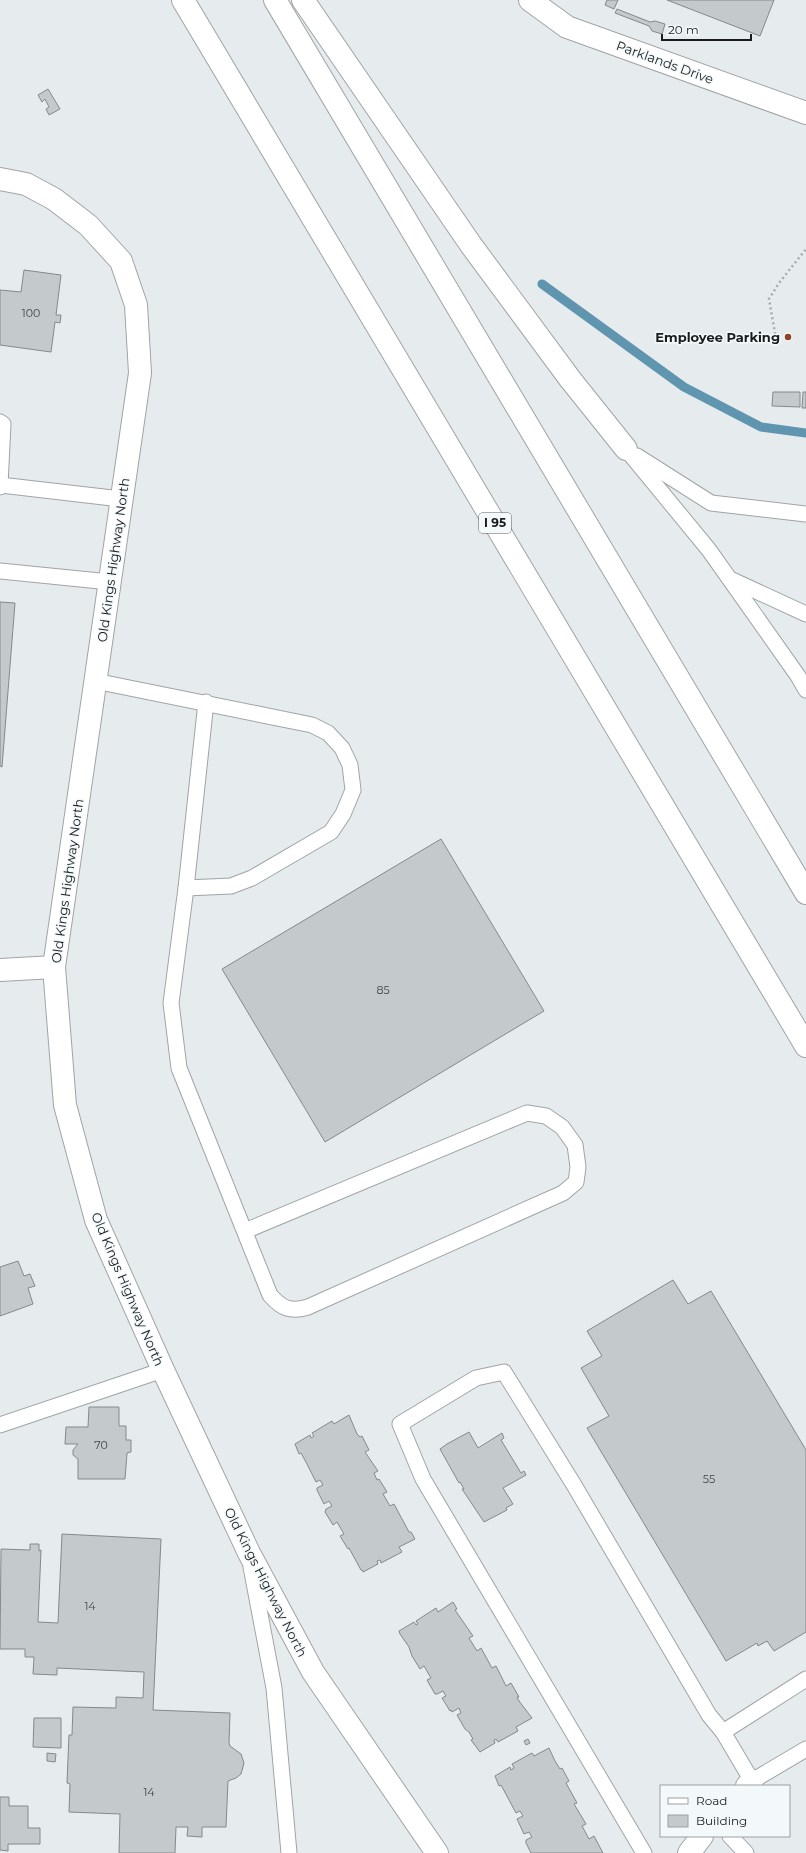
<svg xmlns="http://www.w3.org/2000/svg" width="806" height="1853" font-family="Montserrat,sans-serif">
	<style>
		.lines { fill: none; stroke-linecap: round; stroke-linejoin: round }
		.stream { stroke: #5f95ae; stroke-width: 9 }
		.building { fill: #c4c9cc; stroke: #84898b }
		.lane-casing { stroke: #a0a4a7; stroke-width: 17 }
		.street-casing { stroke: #a0a4a7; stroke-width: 24 }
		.secondary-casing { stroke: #a0a4a7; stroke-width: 24 }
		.highway-casing { stroke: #a0a4a7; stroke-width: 24 }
		.path { stroke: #a7abad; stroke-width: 2.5; stroke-dasharray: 2 3; stroke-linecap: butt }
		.lane { stroke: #fff; stroke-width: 15 }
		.street { stroke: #fff; stroke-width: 22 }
		.secondary { stroke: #fff; stroke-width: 22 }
		.highway { stroke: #fff; stroke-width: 22 }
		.poi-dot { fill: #8c4522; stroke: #f3f9fb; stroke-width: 1.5 }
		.labels { text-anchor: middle; stroke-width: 3; stroke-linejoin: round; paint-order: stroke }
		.number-label { font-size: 11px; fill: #444648 }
		.shield { fill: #f3f9fb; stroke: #5a5e5f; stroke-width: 1 }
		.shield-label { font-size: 12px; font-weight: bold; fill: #191b1c }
		.street-label { font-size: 13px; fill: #191b1c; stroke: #f3f9fb }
		.poi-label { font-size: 13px; font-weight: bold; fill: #191b1c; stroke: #f3f9fb; text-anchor: end }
	</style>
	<rect width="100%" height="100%" fill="#e6ebee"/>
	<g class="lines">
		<polyline class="stream" points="542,284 684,387 761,427 806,433"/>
	</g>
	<g class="building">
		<polygon points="607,0 618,0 614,9 605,5"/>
		<polygon points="667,0 774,0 760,36"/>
		<polygon points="617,9 650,22 655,21 665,24 662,34 652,31 649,26 615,13"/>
		<polygon points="48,89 60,109 49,115 46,109 49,107 45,99 42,102 38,95"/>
		<polygon points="24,270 61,275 56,315 61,315 60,323 55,322 51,352 0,345 0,290 21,292"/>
		<polygon points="773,392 800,392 800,407 772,406"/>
		<polygon points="803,392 806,392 806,408 802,408"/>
		<polygon points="0,602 15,603 2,767 0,766"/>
		<polygon points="441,839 544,1011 325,1142 222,969"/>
		<polygon points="18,1261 24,1276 30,1274 35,1286 28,1288 33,1304 0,1316 0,1267"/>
		<polygon points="673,1280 688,1304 711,1291 806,1450 806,1632 774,1651 767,1641 758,1646 757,1643 726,1661 587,1428 609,1416 581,1368 602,1356 587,1331"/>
		<polygon points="89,1407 119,1407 119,1426 126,1426 126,1440 131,1440 131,1452 127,1453 125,1479 78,1479 78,1459 73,1455 73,1450 78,1444 65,1444 66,1427 88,1427"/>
		<polygon points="349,1415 357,1434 360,1437 362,1436 369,1450 365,1452 378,1471 374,1473 377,1480 379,1479 387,1492 383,1494 390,1506 394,1504 409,1532 411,1532 415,1539 399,1547 402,1552 381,1563 380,1560 377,1561 378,1564 363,1572 362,1570 361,1570 349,1548 348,1549 340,1536 344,1534 337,1522 333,1525 325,1512 326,1509 332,1506 329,1501 324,1504 317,1490 317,1488 323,1485 320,1480 316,1482 307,1464 301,1453 299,1454 295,1444 310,1435 311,1438 314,1436 312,1433 332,1421 334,1424"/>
		<polygon points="469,1432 478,1448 502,1433 504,1438 501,1440 521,1473 524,1471 526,1475 503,1488 513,1504 506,1508 507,1510 484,1522 462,1489 464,1489 460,1482 459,1483 440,1449 447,1444"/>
		<polygon points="62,1534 161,1539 153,1710 230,1713 229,1743 230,1746 241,1754 244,1763 241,1774 236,1778 228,1781 226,1827 202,1827 202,1837 187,1836 188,1827 176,1827 175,1853 119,1853 120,1814 69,1812 70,1784 67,1783 69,1735 72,1735 73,1707 116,1708 116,1697 143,1698 144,1672 57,1668 57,1675 33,1674 34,1657 25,1657 25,1649 0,1649 1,1549 30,1550 30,1544 39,1544 39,1551 41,1550 38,1622 58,1623"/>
		<polygon points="453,1602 457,1609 455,1610 473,1636 469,1638 477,1651 481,1648 492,1668 496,1666 506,1686 511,1683 519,1697 517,1697 519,1701 532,1718 516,1727 518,1731 498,1742 496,1739 494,1740 495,1743 480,1752 471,1740 473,1739 469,1732 465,1729 457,1715 461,1713 459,1708 452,1712 451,1710 450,1711 442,1698 446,1696 443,1691 437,1694 435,1694 427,1680 431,1678 424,1666 420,1669 412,1656 409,1647 400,1634 399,1631 414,1622 416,1625 418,1624 416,1621 436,1608 438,1612"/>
		<polygon points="34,1718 61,1718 61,1748 33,1747"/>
		<polygon points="528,1739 530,1743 526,1745 524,1741"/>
		<polygon points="549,1748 555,1761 560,1769 562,1768 569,1781 566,1783 577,1803 574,1804 586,1824 582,1826 589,1839 594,1836 603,1853 531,1853 526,1843 526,1840 532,1837 529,1832 524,1834 517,1819 523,1816 520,1811 516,1813 501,1785 499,1786 495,1776 510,1767 511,1770 514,1768 512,1764 532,1753 534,1756"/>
		<polygon points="47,1753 56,1754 55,1762 47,1761"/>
		<polygon points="0,1797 9,1797 9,1806 28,1806 28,1828 40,1828 40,1844 8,1844 8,1851 0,1850"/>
	</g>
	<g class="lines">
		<g class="lane-casing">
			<g id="lane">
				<polyline points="0,422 3,424 0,485"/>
				<polyline points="626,449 709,550 798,676 806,690"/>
				<polyline points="637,456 711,503 806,514"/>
				<polyline points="0,487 0,485 121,499"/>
				<polyline points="0,571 110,582"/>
				<polyline points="730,579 806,614"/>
				<polyline points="95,681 312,725 328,733 342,748 350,765 353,790 343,814 331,832 252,878 231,886 186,888"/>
				<path d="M206,702L186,888L171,1003L179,1068L270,1295C282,1309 291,1312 308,1307L563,1193L576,1182L578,1167L575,1145L562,1127L546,1116L527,1113L245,1231"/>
				<polyline points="0,1425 163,1370"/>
				<polyline points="251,1567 274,1688 289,1853"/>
				<polyline points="723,1732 806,1679"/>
				<polyline points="730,1836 746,1853"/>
				<polyline points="644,1853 423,1479 400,1424 476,1378 504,1372 574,1485 709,1715 723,1732 752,1781 806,1749"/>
			</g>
		</g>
		<g class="street-casing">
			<g id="street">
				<polyline points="530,0 567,27 806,113"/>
				<polyline points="0,970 54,967"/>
				<polyline points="747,1786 752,1781"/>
				<polyline points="689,1853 702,1836"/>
			</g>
		</g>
		<g class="secondary-casing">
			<polyline id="secondary" points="0,179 26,184 54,199 88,225 121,261 136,305 140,373 54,967 65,1105 96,1220 163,1370 249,1553 313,1672 437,1853"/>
		</g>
		<g class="highway-casing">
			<g id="highway">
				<polyline points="183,0 806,1046"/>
				<polyline points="275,0 806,893"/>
				<polyline points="303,0 471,245 570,379 626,449"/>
			</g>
		</g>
		<polyline class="path" points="776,339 769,299 779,283 806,249"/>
		<use href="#lane" class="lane"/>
		<use href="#street" class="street"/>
		<use href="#secondary" class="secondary"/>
		<use href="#highway" class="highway"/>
	</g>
	<circle class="poi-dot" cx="788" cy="337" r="4"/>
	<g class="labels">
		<g class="number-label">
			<text x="31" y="317">100</text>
			<text x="383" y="994">85</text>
			<text x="101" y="1449">70</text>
			<text x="709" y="1483">55</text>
			<text x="90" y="1610">14</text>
			<text x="149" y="1796">14</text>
		</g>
		<rect class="shield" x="479" y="513" width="32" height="20" rx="3"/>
		<g class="shield-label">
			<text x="495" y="527">I 95</text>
		</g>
		<g class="street-label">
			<text transform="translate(665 62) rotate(20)" y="5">Parklands Drive</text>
			<text transform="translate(113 560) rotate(-82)" y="5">Old Kings Highway North</text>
			<text transform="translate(67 881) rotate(-82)" y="5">Old Kings Highway North</text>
			<text transform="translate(128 1289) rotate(67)" y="5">Old Kings Highway North</text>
			<text transform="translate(266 1582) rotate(63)" y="5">Old Kings Highway North</text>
		</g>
		<g class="poi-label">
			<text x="780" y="342">Employee Parking</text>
		</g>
	</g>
	<rect x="660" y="1785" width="130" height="52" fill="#f3f9fb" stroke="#9ca0a2"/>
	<rect x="668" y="1798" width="20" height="6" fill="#ffffff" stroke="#9ca0a2"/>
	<text x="696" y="1805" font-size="12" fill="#191b1c">Road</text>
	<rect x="668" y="1815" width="20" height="12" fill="#c4c9cc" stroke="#9ca0a2"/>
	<text x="696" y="1825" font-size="12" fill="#191b1c">Building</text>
	<path d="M662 34v6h89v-6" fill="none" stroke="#191b1c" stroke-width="2"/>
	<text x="668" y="34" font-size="12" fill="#191b1c" stroke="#f3f9fb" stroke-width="3" paint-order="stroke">20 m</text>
</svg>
